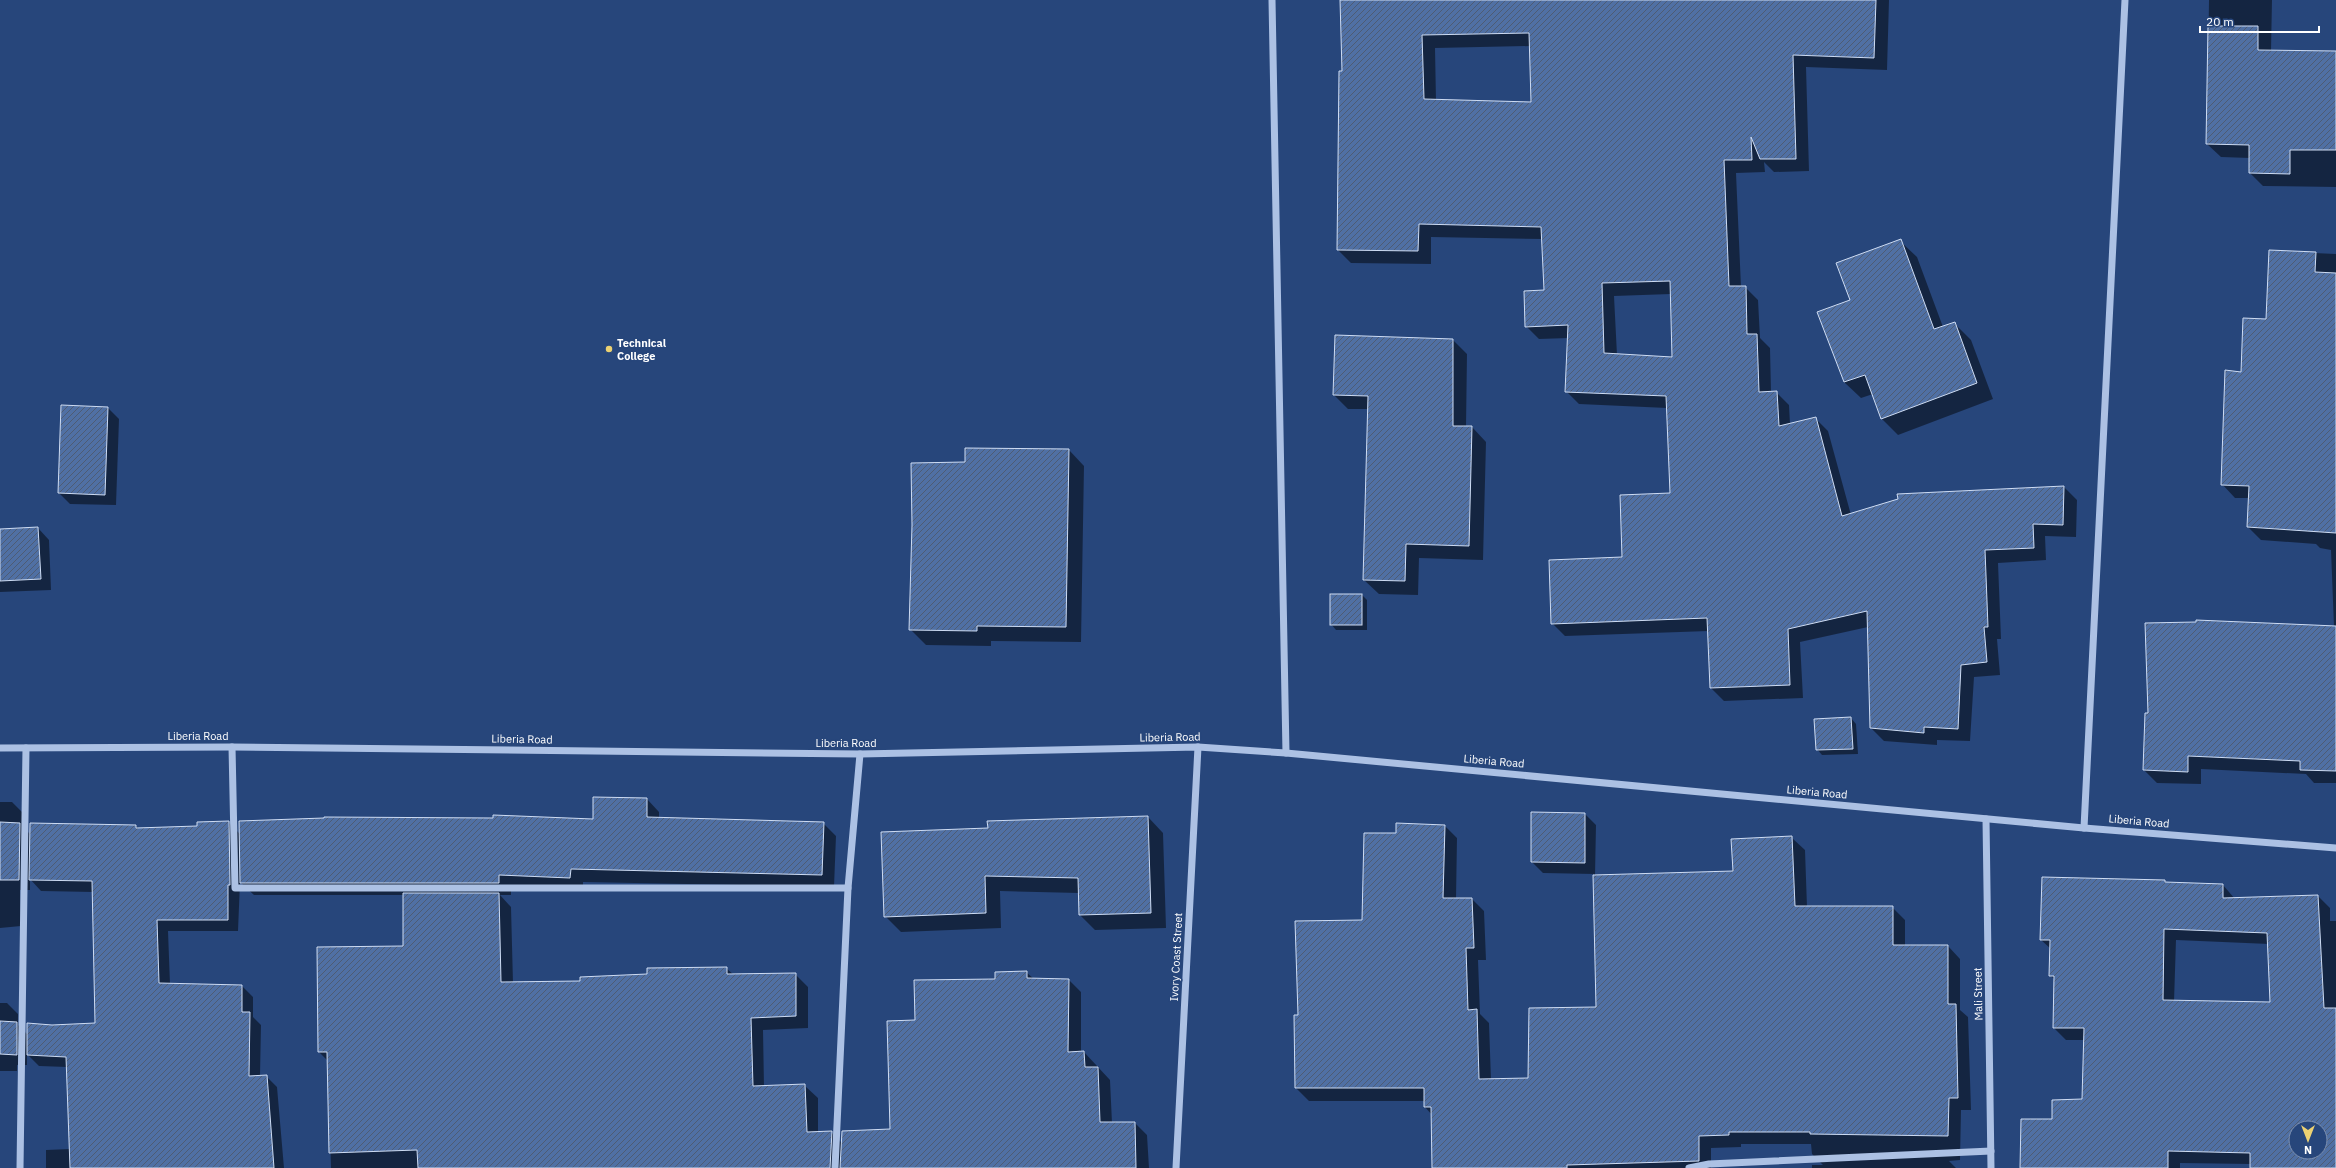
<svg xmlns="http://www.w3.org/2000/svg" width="2336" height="1168" font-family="'IBM Plex Sans',sans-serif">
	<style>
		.shadow { fill: #0007; fill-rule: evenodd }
		.building { fill: url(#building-hatch); stroke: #cedcf3; fill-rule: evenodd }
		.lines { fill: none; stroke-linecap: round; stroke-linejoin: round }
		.minor { stroke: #acc1e4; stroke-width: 7 }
		.poi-dot { fill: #ecd172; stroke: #27467b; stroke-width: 1.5 }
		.labels { text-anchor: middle; stroke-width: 3; stroke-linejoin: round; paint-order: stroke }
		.poi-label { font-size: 11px; font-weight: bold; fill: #fff; stroke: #27467b; text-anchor: start }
		.street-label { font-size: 11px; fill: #fff; stroke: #27467b }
	</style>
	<defs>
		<pattern id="building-hatch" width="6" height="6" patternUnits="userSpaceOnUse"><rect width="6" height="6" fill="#5070a4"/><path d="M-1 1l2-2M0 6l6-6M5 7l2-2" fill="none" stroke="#4e5c74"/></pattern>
	</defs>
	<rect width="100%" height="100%" fill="#27467b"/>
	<g class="shadow">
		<path d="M1341,0H1889L1887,70L1806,67L1809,171L1774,172L1764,162L1765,172L1736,173L1741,287H1745L1758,300L1760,338L1770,348L1771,392H1776L1789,405L1790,424L1815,418L1828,431L1851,515L2064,487L2077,500L2076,537L2045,536L2046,560L1998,563L2001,639H1997L2000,675L1974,677L1970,741L1937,740V745L1884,741L1871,728L1868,627L1800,642L1803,698L1724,701L1711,688L1709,631L1565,636L1552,623L1623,558L1671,494L1667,408L1579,404L1566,391L1569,338L1539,339L1526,326L1545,291L1543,239L1431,237V264L1351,263L1338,250L1343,72ZM1531,46L1532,103L1436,101L1435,48ZM1671,294L1673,358L1617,355L1614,296Z"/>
		<polygon points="2209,0 2272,0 2271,51 2336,52 2336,187 2263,186 2250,173 2250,158 2221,157 2207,144"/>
		<polygon points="1900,241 1917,257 1943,327 1954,323 1971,340 1993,399 1898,435 1882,419 1873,394 1861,398 1844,382 1818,312 1851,300"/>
		<polygon points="2270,251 2336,254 2336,783 2314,783 2306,774 2201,769 2201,784 2157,783 2144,770 2334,627 2331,550 2320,548 2316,544 2261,540 2248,527 2250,498 2235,498 2222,484 2242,373 2267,320"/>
		<polygon points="1453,340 1467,354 1466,427 1472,427 1486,442 1483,560 1419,558 1418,595 1379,594 1364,580 1369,409 1348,409 1334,395"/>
		<polygon points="108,408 119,419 116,505 70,504 59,493"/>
		<polygon points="1069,450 1084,466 1081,642 991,641 991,646 926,645 910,629 913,525 966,463"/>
		<polygon points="38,528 49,540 51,590 0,592 0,530"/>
		<polygon points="1331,595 1362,595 1367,600 1367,630 1336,630 1331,624"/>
		<polygon points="1851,718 1856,724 1858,754 1822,755 1817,749"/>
		<polygon points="647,799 659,812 659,818 823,823 836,836 834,887 583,882 583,890 511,887 511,895 500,895 511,907 513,983 581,982 726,968 734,975 795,974 808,987 808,1028 763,1030 764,1087 805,1086 818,1098 818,1133 831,1132 842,1143 891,1130 916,1021 996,980 1026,972 1034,979 1069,980 1081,992 1081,1052 1084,1052 1110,1080 1112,1123 1135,1123 1147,1135 1149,1168 331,1168 328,1061 319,1052 404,947 404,895 254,895 240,882 238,931 168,931 170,984 242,986 253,997 253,1017 261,1025 260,1076 266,1076 277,1087 284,1168 46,1168 46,1150 70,1149 67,1067 39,1066 27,1054 27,1065 17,1065 17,1071 0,1071 0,1003 7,1003 18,1014 18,1025 28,1035 52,1026 96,1024 93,892 41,891 30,879 30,890 20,890 21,926 0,928 0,802 12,802 23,813 23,827 31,835 136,826 139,829 198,827 228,822 240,834 594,820"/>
		<polygon points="1585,814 1596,825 1595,876 1734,872 1792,838 1805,850 1807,907 1892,907 1905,920 1905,946 1948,946 1960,959 1960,1010 1968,1017 1971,1110 1961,1110 1960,1160 1949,1161 1956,1168 1812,1168 1812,1165 1823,1165 1812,1154 1811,1144 1741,1144 1741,1147 1711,1148 1711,1168 1433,1168 1432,1115 1425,1107 1425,1101 1309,1101 1296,1088 1295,1016 1299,1016 1362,921 1397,834 1445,826 1457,838 1456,899 1472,899 1484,911 1486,960 1478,960 1480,1014 1489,1023 1491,1080 1529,1079 1597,1008 1594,874 1543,873 1532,862"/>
		<polygon points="1148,817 1163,833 1166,928 1095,930 1080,915 1079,893 1000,891 1001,928 901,932 885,916 989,829"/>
		<path d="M2165,881L2167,883L2223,885L2235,899L2318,896L2330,908V921H2336V1168H2251V1164L2180,1163V1168H2021L2053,1120L2083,1100L2085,1040H2066L2054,1028L2055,980L2050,975L2051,949L2041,940ZM2176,940L2269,944L2271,1003L2174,1002ZM2296,1128H2320V1152H2296Z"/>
	</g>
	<g class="building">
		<path d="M1340,0H1876L1874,58L1793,55L1796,159H1760L1751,137L1752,160H1724L1729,286H1746L1747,334H1757L1759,392L1777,391L1779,426L1816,417L1842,516L1898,499L1897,494L2064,486L2063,525L2033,524L2034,548L1985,550L1988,627H1984L1987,662L1961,665L1958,729L1924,727V733L1870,728L1867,611L1788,629L1790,685L1710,688L1707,618L1551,624L1549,560L1622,557L1620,495L1670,493L1666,396L1565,392L1568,325L1525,327L1524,291L1544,290L1541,227L1419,224L1418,251L1337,250L1339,71H1342ZM1529,33L1531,102L1424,99L1422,35ZM1670,281L1672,357L1604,353L1602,283Z"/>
		<polygon points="2208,26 2258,26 2258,50 2336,51 2336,150 2290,150 2290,174 2249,173 2249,145 2206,144"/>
		<polygon points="1901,239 1934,329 1955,322 1977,383 1881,419 1865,375 1844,382 1817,312 1850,300 1836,263"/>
		<polygon points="2269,250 2316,252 2315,272 2336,273 2336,533 2247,527 2249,486 2221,485 2225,370 2241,372 2243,318 2266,319"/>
		<polygon points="1335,335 1453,339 1453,426 1472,426 1469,546 1406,544 1405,581 1363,580 1368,396 1333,395"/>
		<polygon points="61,405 108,407 105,495 58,493"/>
		<polygon points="965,448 1069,449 1066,627 977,626 977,631 909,630 912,525 911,463 965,462"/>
		<polygon points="38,527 41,579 0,581 0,529"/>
		<rect x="1330" y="594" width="32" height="31"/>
		<polygon points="2196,620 2336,626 2336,771 2300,770 2300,761 2188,756 2188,772 2143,770 2145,713 2148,713 2145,623 2196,622"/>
		<polygon points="1851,717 1853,749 1816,750 1814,719"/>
		<polygon points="593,797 647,798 647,817 824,822 822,875 571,869 570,878 499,875 499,883 240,883 239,821 324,818 324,817 493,818 493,815 593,819"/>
		<polygon points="1531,812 1585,813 1585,863 1531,862"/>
		<polygon points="1148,816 1151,913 1079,915 1078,878 985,876 986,913 884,917 881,832 988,828 987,821"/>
		<polygon points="229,821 230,885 228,885 228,920 157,920 159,983 242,985 242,1012 250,1012 249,1076 267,1075 274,1168 70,1168 66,1057 27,1055 27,1023 52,1025 95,1023 92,881 29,880 30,823 136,825 136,828 197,826 197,822"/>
		<polygon points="0,822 20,823 19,880 0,880"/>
		<polygon points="1396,823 1445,825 1443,898 1472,898 1474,948 1466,948 1468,1010 1477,1009 1479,1079 1528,1078 1529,1008 1596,1007 1593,875 1733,871 1731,839 1792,836 1795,906 1893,906 1893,945 1948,945 1948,1004 1956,1004 1958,1098 1949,1098 1948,1136 1810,1134 1810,1132 1729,1132 1729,1135 1699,1136 1699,1161 1567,1165 1567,1168 1432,1168 1431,1107 1424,1107 1424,1088 1295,1088 1294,1015 1298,1015 1295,921 1362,920 1364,833 1396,833"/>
		<path d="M2042,877L2165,880V882L2223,884V898L2318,895L2324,1008H2336V1168H2250V1153L2168,1151V1168H2020L2021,1119H2052V1100L2082,1099L2084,1028H2053L2054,976H2049L2050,940H2040ZM2164,929L2267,933L2270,1002L2163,1000ZM2296,1128H2320V1152H2296Z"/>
		<polygon points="403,893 499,893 501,982 580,981 580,977 647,974 647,968 727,967 727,974 796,973 796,1016 751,1018 753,1086 805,1084 807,1132 832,1131 830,1168 418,1168 417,1150 329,1153 327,1052 318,1052 317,947 403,946"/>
		<polygon points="1027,971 1027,978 1069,979 1068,1052 1084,1051 1085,1067 1098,1067 1100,1122 1135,1122 1136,1168 840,1168 842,1131 890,1129 887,1021 915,1020 914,980 995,979 995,972"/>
		<polygon points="0,1021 17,1022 17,1055 0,1054"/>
	</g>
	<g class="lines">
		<g class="minor">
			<polyline points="1272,0 1286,753"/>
			<polyline points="232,747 235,888 848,888"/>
			<polyline points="0,748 232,747 860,754 1198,747 1286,753 2084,828 2336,848"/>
			<polyline points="1986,819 1991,1168"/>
			<polyline points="2084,828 2125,0"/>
			<polyline points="20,1168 26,748"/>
			<polyline points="835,1168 848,888 860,754"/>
			<polyline points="1176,1168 1198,747"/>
			<polyline points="1689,1168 1709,1164 1991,1151"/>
		</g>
	</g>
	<circle class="poi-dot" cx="609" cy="349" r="4"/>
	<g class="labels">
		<g class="poi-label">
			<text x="617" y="347">Technical<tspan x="617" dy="13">College</tspan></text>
		</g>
		<g class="street-label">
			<text x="198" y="740">Liberia Road</text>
			<text transform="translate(1170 737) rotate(-1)" y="4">Liberia Road</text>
			<text transform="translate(522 739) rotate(1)" y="4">Liberia Road</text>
			<text x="846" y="747">Liberia Road</text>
			<text transform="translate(1494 761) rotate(5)" y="4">Liberia Road</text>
			<text transform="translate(1817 792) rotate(5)" y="4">Liberia Road</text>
			<text transform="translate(2139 821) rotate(5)" y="4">Liberia Road</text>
			<text transform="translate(1176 957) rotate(-87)" y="4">Ivory Coast Street</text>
			<text transform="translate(1978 994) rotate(-91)" y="4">Mali Street</text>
		</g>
	</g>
	<g transform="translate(2308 1140) rotate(180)"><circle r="19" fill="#27467b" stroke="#7d90b0"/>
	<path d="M0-3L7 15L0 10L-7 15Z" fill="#ecd172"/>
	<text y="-6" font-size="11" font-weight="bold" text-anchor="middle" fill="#ffffff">N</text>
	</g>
	<path d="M2200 26v6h119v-6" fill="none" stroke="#ffffff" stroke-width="2"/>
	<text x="2206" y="26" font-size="12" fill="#ffffff" stroke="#27467b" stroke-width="3" paint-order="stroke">20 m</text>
</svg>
